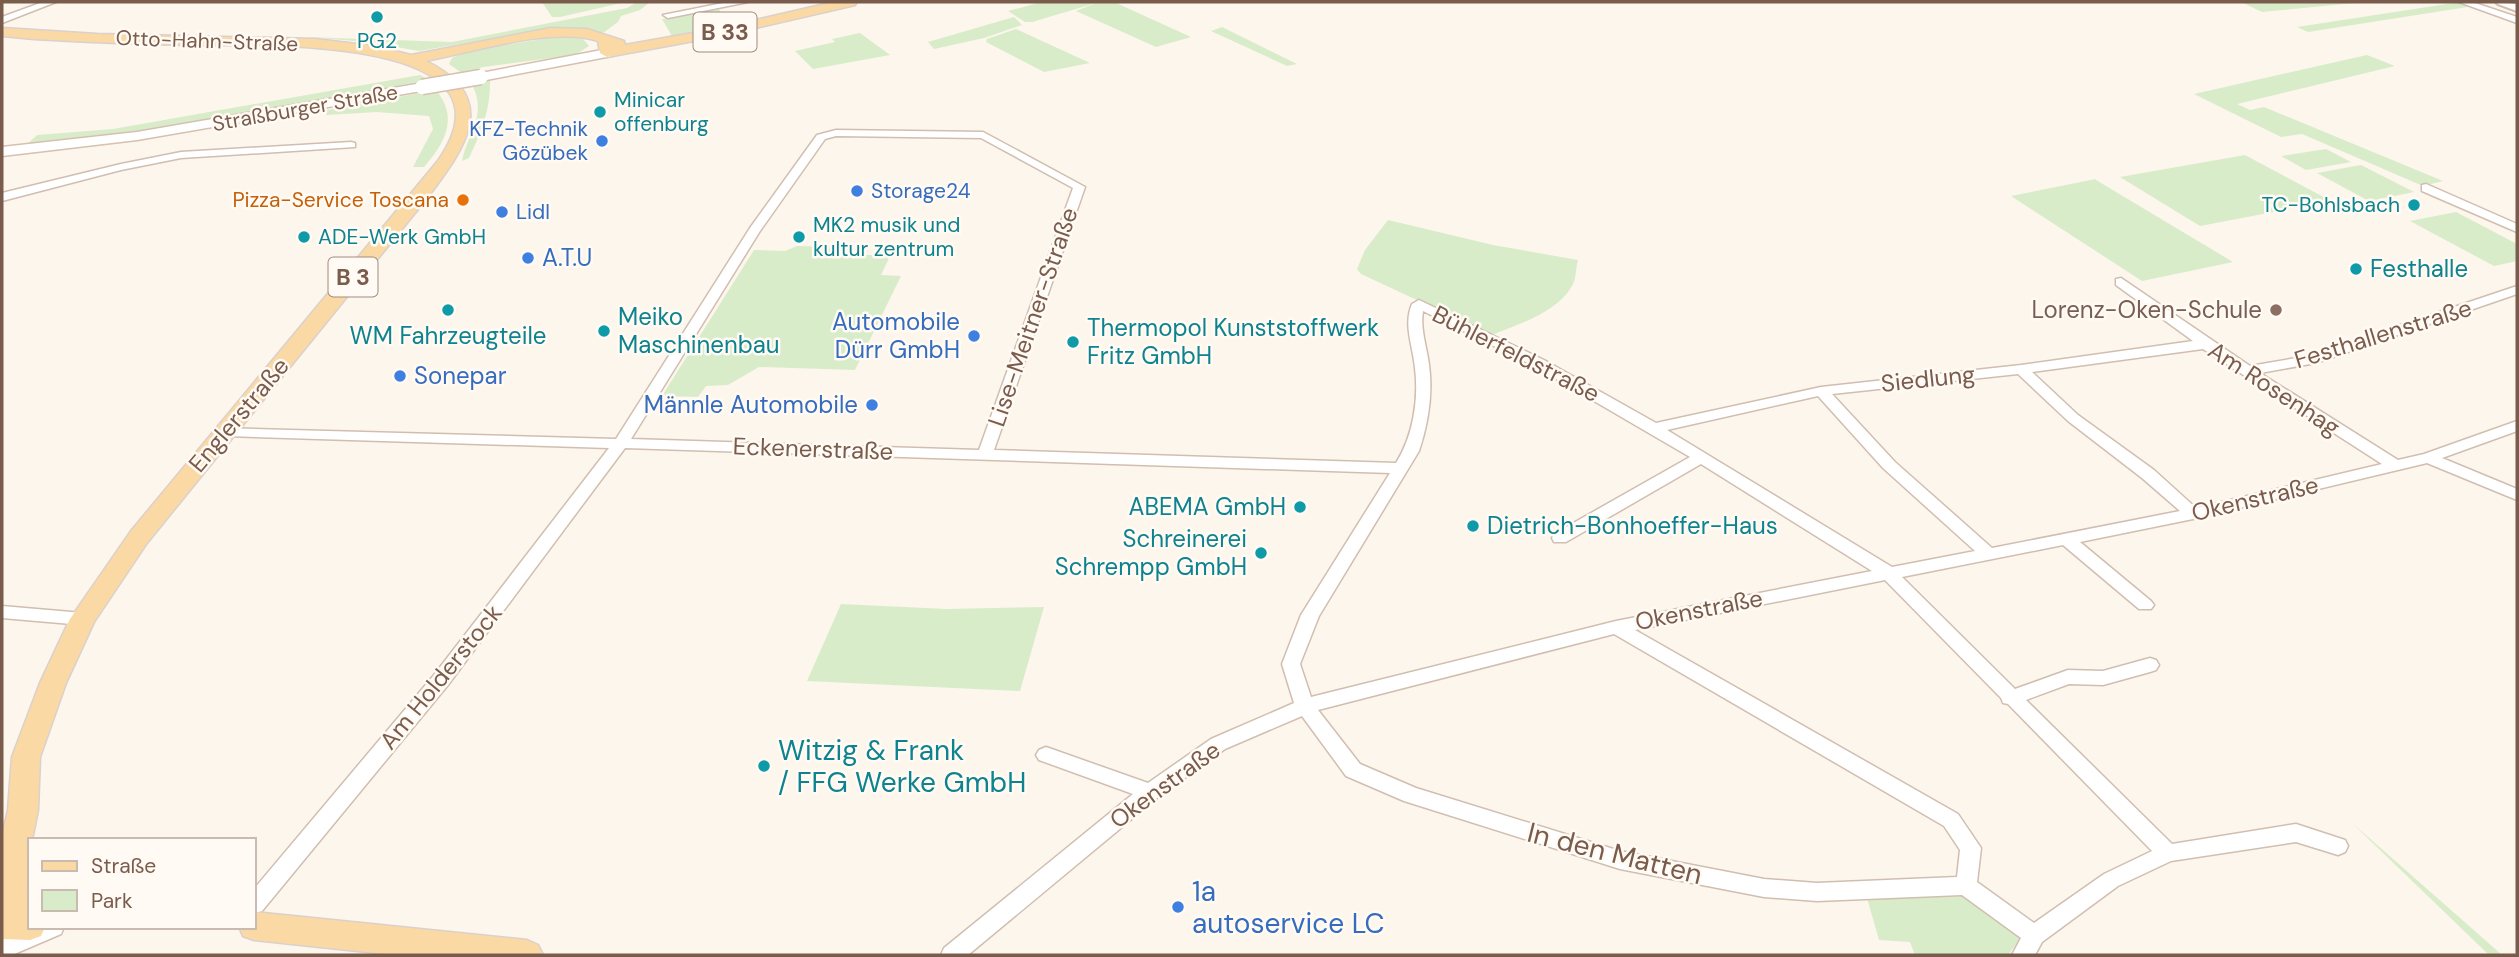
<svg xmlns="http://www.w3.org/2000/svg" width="2519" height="957" font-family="'DM Sans',sans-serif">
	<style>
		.green { fill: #d8ecc9 }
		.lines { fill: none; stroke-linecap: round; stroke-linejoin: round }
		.minor-casing { stroke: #d1beb0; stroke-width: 3 }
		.tertiary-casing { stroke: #d1beb0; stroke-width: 4 }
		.secondary-casing { stroke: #d6c0b0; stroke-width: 3 }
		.primary-casing { stroke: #dad1cd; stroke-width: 3 }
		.minor { fill: #fff; fill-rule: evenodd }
		.tertiary { fill: #fff; fill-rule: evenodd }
		.secondary { fill: #fff; fill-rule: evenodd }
		.primary { fill: #fbd9a5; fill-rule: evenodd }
		.secondary-bridge-casing { stroke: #d6c0b0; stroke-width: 17; stroke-linecap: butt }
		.secondary-bridge { stroke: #fff; stroke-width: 14 }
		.culture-dot { fill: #0f9aa8; stroke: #fffaf3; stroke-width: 2.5 }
		.shop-dot { fill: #3f7fe0; stroke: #fffaf3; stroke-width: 2.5 }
		.food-dot { fill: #e8710a; stroke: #fffaf3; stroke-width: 2.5 }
		.education-dot { fill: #8d6e63; stroke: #fffaf3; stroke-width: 2.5 }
		.labels { text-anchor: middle; stroke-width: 5; stroke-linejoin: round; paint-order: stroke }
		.far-street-label { font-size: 21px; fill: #7a5c4d; stroke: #fffaf3 }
		.far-culture-label { font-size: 21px; fill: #0d838f; stroke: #fffaf3; text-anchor: start }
		.far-shop-label { font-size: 21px; fill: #366cbe; stroke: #fffaf3; text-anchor: start }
		.far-food-label { font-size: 21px; fill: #c56008; stroke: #fffaf3; text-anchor: end }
		.shield { fill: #fffaf3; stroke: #a28b7f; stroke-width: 2 }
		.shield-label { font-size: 23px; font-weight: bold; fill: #7a5c4d }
		.shop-label { font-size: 24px; fill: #366cbe; stroke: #fffaf3; text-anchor: start }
		.culture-label { font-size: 24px; fill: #0d838f; stroke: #fffaf3; text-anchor: start }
		.education-label { font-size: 24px; fill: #785e54; stroke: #fffaf3; text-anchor: end }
		.street-label { font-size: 24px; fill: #7a5c4d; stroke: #fffaf3 }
		.near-culture-label { font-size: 28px; fill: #0d838f; stroke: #fffaf3; text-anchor: start }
		.near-street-label { font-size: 28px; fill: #7a5c4d; stroke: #fffaf3 }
		.near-shop-label { font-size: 28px; fill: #366cbe; stroke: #fffaf3; text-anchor: start }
	</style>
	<rect width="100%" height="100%" fill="#fdf6ec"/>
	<g class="green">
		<polygon points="542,2 626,2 560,17 552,17"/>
		<polygon points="637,2 650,2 640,10 621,16 618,22 603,33 588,28 549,29 419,51 367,42 306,37 452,42 627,8"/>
		<polygon points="1042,2 1114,2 1191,37 1156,47 1076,11 1096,3 1032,22 1025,22 1008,11"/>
		<polygon points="2241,2 2364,2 2262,12"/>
		<polygon points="2460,2 2474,6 2308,32 2297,27"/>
		<polygon points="718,8 730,25 672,36 662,19"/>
		<polygon points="1014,17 1022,25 984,38 934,49 928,42"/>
		<polygon points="1222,27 1297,64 1287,66 1211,31"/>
		<polygon points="1016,29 1090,63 1044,72 986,42 987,39"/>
		<polygon points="860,33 890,55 813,69 795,51 835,42 832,39"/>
		<polygon points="562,36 583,39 589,46 575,55 483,67 463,74 449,64 452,58 467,51"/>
		<polygon points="2367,55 2395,66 2237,104 2250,110 2264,107 2443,181 2423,186 2302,134 2281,137 2194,94"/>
		<polygon points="420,75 429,80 154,130 25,146 37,135 113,129"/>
		<path d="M490,80C491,108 481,133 469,158L462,161C467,134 489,114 471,83Z"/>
		<path d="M436,90C459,118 445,143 424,167H413L433,129L429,116L376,112L327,115L321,111Z"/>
		<polygon points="2326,149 2351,162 2306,170 2281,156"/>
		<polygon points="2245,155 2331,201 2200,226 2120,177"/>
		<polygon points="2361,165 2414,192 2369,201 2317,173"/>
		<polygon points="2096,179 2096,180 2233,262 2142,281 2011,196"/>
		<polygon points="2456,212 2517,244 2517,261 2494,266 2410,221"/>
		<path d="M1388,220L1493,245L1578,260C1576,267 1576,276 1574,282C1560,312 1519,324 1492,335L1361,274L1357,269L1365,250Z"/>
		<polygon points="797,246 851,247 848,254 890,256 881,275 901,276 855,370 759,367 728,385 706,386 698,397 662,396 754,250 785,251"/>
		<polygon points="841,604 946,609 1044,607 1020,691 807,681"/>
		<polygon points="2351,822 2502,955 2489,955"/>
		<polygon points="1968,892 2021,938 2008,955 1915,955 1910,942 1879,940 1867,898 1960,897"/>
	</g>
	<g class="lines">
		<g class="minor-casing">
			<g id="minor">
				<polygon points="43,2 56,2 2,23 2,17"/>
				<polygon points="728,2 748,2 668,18 663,15"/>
				<polygon points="2459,2 2472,2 2517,17 2517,23"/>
				<path d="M836,130L983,132L1085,187L994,450L1396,463C1413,436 1419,400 1415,368C1413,346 1403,325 1412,304L1419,300L1544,360L1656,423L1821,387L2021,365L2193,341L2116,285V279L2121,278L2250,366L2308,356L2517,286V294L2316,363L2260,373L2398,460L2424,454L2517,421V431L2442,458L2517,489V500L2427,463L2193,519L2080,542L2151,601L2154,605L2151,609H2139L2063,545L1902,577L2015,689L2068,670L2103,671L2150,658L2156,660L2159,665L2156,670L2150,672L2103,685L2069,684L2026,700L2172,844L2296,824L2345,840L2348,846L2345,852L2338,855L2296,842L2171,861L2118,886L2042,942L2035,955H2012L2021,938L1962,895L1817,901L1764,897L1620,869L1404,801L1346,776L1302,716L1225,749L1157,798L968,955H941L944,948L1133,794L1039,760L1036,755L1039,750L1046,747L1148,783L1211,739L1294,703L1282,664L1301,615L1390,473L625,448L448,685L262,911L254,913V889L434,675L609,448L226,436L221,434L218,431L221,428L616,439L750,228L817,135ZM836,136L981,138L1073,188L979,450L631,439L760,231L825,139ZM1423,311L1534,366L1690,457L1554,534L1552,538L1554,542H1566L1701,464L1872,571L1616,621L1311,697L1300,664L1319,616L1419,451C1428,424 1433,394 1429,365C1427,347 1420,330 1423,311ZM2203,349L2382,464L2196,508L2154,470L2078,415L2032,372ZM2018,374L2068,421L2142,478L2180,511L1992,548L1895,462L1832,394ZM1818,396L1883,468L1975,551L1892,567L1667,430ZM1885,580L2001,698L2003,703L2008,704L2152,851L2104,874L2034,923L1977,882L1981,848L1958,814L1635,630ZM1614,634L1944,826L1960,850L1957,877L1817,883L1764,879L1620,851L1416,788L1360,764L1318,710Z"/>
				<polygon points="351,142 355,143 355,147 181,158 121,170 2,201 2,193 121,164 181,152"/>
				<polygon points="2426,184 2517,224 2517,232 2422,191 2422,185"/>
				<polygon points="2,606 83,613 89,615 92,619 89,623 83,625 2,618"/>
				<polygon points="30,927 64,927 61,934 12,955 2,955 2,939"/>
			</g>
		</g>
		<g class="tertiary-casing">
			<polygon id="tertiary" points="2496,2 2517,4 2517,11 2498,4"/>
		</g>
		<g class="secondary-casing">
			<g id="secondary">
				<polygon points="607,49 614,53 612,56 481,81 474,77 481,73"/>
				<polygon points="422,83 429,87 427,90 137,140 2,156 2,147 137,132"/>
			</g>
		</g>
		<g class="primary-casing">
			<g id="primary">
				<path d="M834,2H857L855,5L721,36L607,57L600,53L598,41C553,26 474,52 426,61C502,98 465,148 428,197L147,543L94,622L66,683L40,757L38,810L33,835L26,849L30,847V887L26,892H30V927H45L41,936L30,940L2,939V836L8,810L12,757L40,683L70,619L131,531L437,162C530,32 252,46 189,45C137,44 85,42 34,39L2,36V28L97,34L315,39L374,46L411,55L551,28L587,29L624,41L625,45L721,28Z"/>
				<polygon points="254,912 527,940 538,945 543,955 395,955 254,940 243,936 239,927 254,927"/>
			</g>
		</g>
		<use href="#minor" class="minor"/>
		<use href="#tertiary" class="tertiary"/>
		<use href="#secondary" class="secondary"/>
		<use href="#primary" class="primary"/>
		<g class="secondary-bridge-casing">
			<polyline id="secondary-bridge" points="422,87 481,77"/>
		</g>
		<use href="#secondary-bridge" class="secondary-bridge"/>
	</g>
	<g class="culture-dot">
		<circle cx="377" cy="17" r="7"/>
		<circle cx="600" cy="112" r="7"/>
		<circle cx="2414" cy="205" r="7"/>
		<circle cx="304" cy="237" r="7"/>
		<circle cx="799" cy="237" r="7"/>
		<circle cx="2356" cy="269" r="7"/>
		<circle cx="448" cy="310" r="7"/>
		<circle cx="604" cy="331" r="7"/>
		<circle cx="1073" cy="342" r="7"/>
		<circle cx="1300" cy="507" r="7"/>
		<circle cx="1473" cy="526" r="7"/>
		<circle cx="1261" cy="553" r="7"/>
		<circle cx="764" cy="766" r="7"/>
	</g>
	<g class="shop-dot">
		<circle cx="602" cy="141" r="7"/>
		<circle cx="857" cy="191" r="7"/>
		<circle cx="502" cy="212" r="7"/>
		<circle cx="528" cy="258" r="7"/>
		<circle cx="974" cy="336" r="7"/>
		<circle cx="400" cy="376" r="7"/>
		<circle cx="872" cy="405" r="7"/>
		<circle cx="1178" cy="907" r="7"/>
	</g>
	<circle class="food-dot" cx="463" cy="200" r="7"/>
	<circle class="education-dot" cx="2276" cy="310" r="7"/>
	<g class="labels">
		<g class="far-street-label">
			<text transform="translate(207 41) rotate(2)" y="7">Otto-Hahn-Straße</text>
			<text transform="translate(305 108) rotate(-10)" y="7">Straßburger Straße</text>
		</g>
		<g class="far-culture-label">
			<text x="377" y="48" text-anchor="middle">PG2</text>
			<text x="614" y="107">Minicar<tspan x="614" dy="24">offenburg</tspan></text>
			<text x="2400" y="212" text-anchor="end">TC-Bohlsbach</text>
			<text x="813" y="232">MK2 musik und<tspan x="813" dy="24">kultur zentrum</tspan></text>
			<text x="318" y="244">ADE-Werk GmbH</text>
		</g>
		<g class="far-shop-label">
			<text x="588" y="136" text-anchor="end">KFZ-Technik<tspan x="588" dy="24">Gözübek</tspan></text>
			<text x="871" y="198">Storage24</text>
			<text x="516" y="219">Lidl</text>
		</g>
		<g class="far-food-label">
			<text x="449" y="207">Pizza-Service Toscana</text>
		</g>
		<g class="shield">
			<rect x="693.5" y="12.5" width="63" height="39" rx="5"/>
			<rect x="328.5" y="257.5" width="49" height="39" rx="5"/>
		</g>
		<g class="shield-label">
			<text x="725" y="40">B 33</text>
			<text x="353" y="285">B 3</text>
		</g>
		<g class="shop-label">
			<text x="542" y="266">A.T.U</text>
			<text x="960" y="330" text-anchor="end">Automobile<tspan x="960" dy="28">Dürr GmbH</tspan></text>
			<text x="414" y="384">Sonepar</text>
			<text x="858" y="413" text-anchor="end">Männle Automobile</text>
		</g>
		<g class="culture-label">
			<text x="2370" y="277">Festhalle</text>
			<text x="618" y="325">Meiko<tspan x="618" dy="28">Maschinenbau</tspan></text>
			<text x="1087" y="336">Thermopol Kunststoffwerk<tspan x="1087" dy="28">Fritz GmbH</tspan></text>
			<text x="448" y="344" text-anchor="middle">WM Fahrzeugteile</text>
			<text x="1286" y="515" text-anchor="end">ABEMA GmbH</text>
			<text x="1487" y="534">Dietrich-Bonhoeffer-Haus</text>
			<text x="1247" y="547" text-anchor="end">Schreinerei<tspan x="1247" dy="28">Schrempp GmbH</tspan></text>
		</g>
		<g class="education-label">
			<text x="2262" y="318">Lorenz-Oken-Schule</text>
		</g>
		<g class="street-label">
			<text transform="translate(1033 317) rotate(-71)" y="8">Lise-Meitner-Straße</text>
			<text transform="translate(2383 334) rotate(-17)" y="8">Festhallenstraße</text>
			<text transform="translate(1516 354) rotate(27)" y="8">Bühlerfeldstraße</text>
			<text transform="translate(1928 379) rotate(-6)" y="8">Siedlung</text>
			<text transform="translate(2274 389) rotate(33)" y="8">Am Rosenhag</text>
			<text transform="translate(239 415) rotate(-50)" y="8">Englerstraße</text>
			<text transform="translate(813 449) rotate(2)" y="8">Eckenerstraße</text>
			<text transform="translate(2255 499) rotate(-13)" y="8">Okenstraße</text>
			<text transform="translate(1699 610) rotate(-11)" y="8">Okenstraße</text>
			<text transform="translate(441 677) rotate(-51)" y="8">Am Holderstock</text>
			<text transform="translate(1165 785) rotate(-36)" y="8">Okenstraße</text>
		</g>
		<g class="near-culture-label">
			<text x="778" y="760">Witzig &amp; Frank<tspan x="778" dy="32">/ FFG Werke GmbH</tspan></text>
		</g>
		<g class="near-street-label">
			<text transform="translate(1615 853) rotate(14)" y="10">In den Matten</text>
		</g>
		<g class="near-shop-label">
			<text x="1192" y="901">1a<tspan x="1192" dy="32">autoservice LC</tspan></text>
		</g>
	</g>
	<rect width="2519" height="957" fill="none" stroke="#7a5c4d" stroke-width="7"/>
	<rect x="28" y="838" width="228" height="91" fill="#fffaf3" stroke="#cabbb1" stroke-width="2"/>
	<rect x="42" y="861" width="35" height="10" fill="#fbd9a5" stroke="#cabbb1" stroke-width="2"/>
	<text x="91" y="873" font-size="21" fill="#7a5c4d">Straße</text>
	<rect x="42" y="890" width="35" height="21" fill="#d8ecc9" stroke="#cabbb1" stroke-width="2"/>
	<text x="91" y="908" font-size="21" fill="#7a5c4d">Park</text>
</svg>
